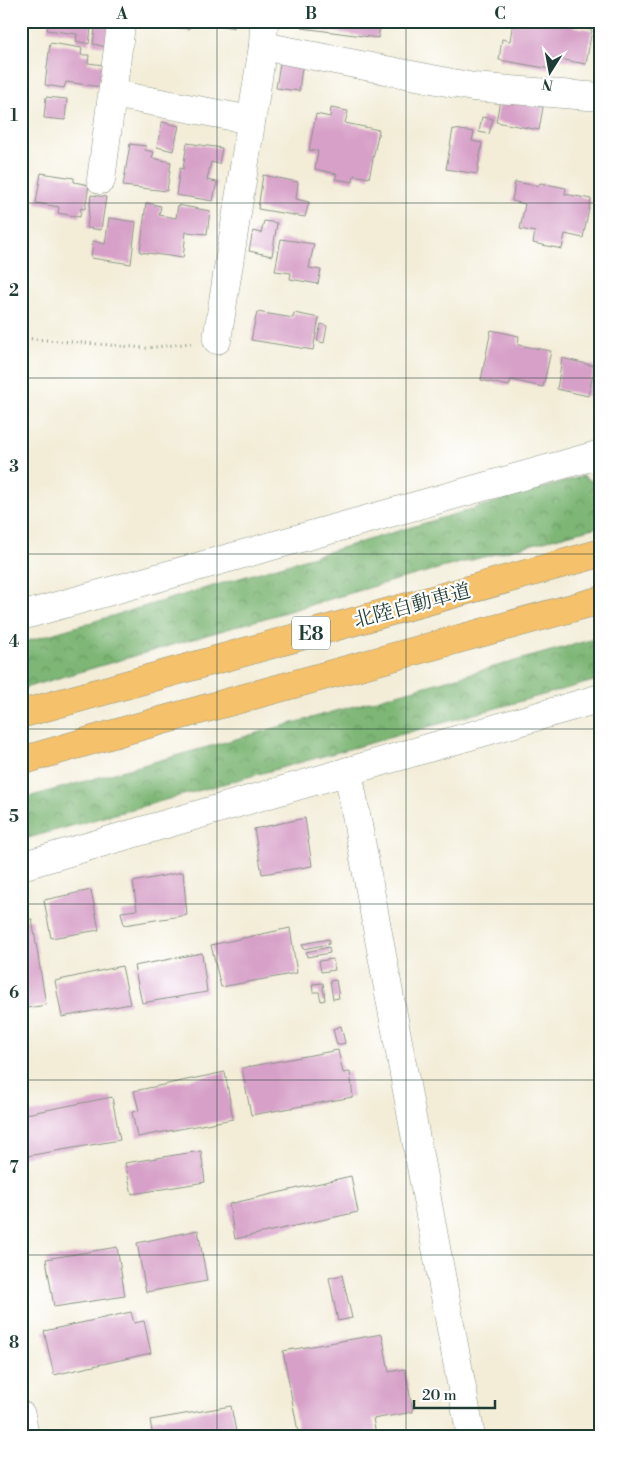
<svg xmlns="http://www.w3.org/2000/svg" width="622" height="1458" font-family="'Libre Bodoni','Noto Serif JP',serif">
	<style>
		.forest { fill: url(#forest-crowns); stroke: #4e7a54 }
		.building { fill: #d7a0c8 }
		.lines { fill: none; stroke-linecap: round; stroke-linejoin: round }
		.minor-casing { stroke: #899586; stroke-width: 29 }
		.highway-casing { stroke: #899586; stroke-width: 29 }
		.path { stroke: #899586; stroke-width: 3; stroke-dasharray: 1 4; stroke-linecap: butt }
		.minor { stroke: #fff; stroke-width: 28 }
		.highway { stroke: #f5c16b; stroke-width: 28 }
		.grid { fill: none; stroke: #1f3d34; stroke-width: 1; stroke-opacity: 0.55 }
		.labels { text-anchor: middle; stroke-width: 4.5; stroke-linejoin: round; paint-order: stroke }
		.shield { fill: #fff; stroke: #627771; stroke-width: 1 }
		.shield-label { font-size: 19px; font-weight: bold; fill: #1f3d34 }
		.street-label { font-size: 20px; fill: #1f3d34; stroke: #fff }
		.neatline { fill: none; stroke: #1f3d34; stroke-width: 2 }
		.grid-label { font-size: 16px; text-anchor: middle; font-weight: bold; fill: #1f3d34 }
	</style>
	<defs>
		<pattern id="forest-crowns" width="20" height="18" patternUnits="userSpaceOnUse" patternTransform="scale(1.25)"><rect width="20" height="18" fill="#7db674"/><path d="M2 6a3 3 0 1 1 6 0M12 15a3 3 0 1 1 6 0" fill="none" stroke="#669560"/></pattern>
	</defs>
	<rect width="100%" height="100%" fill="#fff"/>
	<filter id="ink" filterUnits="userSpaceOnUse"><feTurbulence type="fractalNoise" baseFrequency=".02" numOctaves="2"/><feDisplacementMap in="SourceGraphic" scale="10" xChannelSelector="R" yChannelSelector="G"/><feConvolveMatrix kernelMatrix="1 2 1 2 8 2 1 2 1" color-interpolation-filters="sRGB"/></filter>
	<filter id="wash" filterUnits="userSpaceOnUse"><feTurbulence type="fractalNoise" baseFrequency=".0096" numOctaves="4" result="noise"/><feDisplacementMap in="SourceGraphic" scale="20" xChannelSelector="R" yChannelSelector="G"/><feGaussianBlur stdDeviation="1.12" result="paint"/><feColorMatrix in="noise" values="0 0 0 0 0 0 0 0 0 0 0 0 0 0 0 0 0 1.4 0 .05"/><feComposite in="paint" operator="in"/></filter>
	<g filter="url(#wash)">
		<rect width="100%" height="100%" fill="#f3edd8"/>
		<g class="forest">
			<polygon points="583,476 601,487 601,526 396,580 21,689 21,643"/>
			<polygon points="601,637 601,679 21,840 21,799"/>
		</g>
		<g id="blocks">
			<g class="building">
				<polygon points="49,21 92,21 89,44 76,41 77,34 47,30"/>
				<polygon points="96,21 110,23 107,47 93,44"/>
				<polygon points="153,21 190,21 189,29 152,24"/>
				<polygon points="197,21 249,21 248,25 235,23 234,28"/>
				<polygon points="303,21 381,21 378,38 302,28"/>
				<polygon points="513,21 546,21 592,30 586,64 553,58 551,69 499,60 502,39 510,41"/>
				<polygon points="50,43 82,48 81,55 89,55 88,63 104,65 101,87 66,82 64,88 45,85"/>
				<polygon points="280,63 302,67 299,91 276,88"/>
				<polygon points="46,97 67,99 65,120 44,118"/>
				<polygon points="500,100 543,107 539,130 496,122"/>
				<polygon points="331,108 348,111 345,123 379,130 369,178 354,175 353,182 335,179 337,174 315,169 318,151 309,150 316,114 330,117"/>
				<polygon points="482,117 493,119 489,134 479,132"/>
				<polygon points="162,122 179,126 173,151 157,147"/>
				<polygon points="453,129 474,132 472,141 482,143 477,174 446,169"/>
				<polygon points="598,135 601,135 601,162 596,162"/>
				<polygon points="187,143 222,148 219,164 211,162 207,180 217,182 213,201 176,195 180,168 183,169"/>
				<polygon points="130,144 146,146 145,150 154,152 152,158 171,162 167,191 123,186"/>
				<polygon points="41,173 74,178 74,182 89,185 85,209 81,208 80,217 58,213 59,207 36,203"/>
				<polygon points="263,175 298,182 296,199 309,202 305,217 258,209"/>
				<polygon points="515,182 539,186 540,183 566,188 565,194 591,199 583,238 565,234 562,249 533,243 535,232 520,229 525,204 512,201"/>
				<polygon points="91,195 106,197 101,230 87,228"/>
				<polygon points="146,203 161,206 159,215 176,218 178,205 210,211 207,234 186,232 183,258 140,252"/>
				<polygon points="109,218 136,222 131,264 91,258 93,241 105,244"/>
				<polygon points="264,221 277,223 272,256 249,251 253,231 261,233"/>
				<polygon points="281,239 314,244 309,268 321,270 318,284 290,279 291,273 275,271"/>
				<polygon points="257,312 293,318 294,313 319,318 313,350 251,340"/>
				<polygon points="321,324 327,326 324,343 317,341"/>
				<polygon points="491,330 519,336 518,345 551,351 543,387 511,380 509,386 481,380"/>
				<polygon points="562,358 595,366 588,396 557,389"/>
				<polygon points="305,818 312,866 262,874 254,829"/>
				<polygon points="183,872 187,915 124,925 121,912 137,910 133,882"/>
				<polygon points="91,890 99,930 51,938 44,900"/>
				<polygon points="32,919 46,1005 21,1009 21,920"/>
				<polygon points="290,928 297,973 221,987 211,945"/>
				<polygon points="329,939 329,944 303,949 302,944"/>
				<polygon points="329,947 330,953 307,957 306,952"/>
				<polygon points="202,953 207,992 142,1003 134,966"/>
				<polygon points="333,959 335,970 321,972 319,961"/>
				<polygon points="122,966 130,1004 62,1017 55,981"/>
				<polygon points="336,980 339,998 333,999 330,981"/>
				<polygon points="323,983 325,1000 321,1001 319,992 313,992 312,984"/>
				<polygon points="341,1026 345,1043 337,1045 333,1029"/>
				<polygon points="338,1050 343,1073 350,1072 353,1097 251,1115 242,1068"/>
				<polygon points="225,1072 233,1119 137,1137 132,1112 139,1111 134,1091"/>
				<polygon points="112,1097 120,1140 21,1157 21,1115"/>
				<polygon points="201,1151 205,1182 132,1194 125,1163"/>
				<polygon points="351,1176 358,1212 235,1239 229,1204"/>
				<polygon points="198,1230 207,1281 146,1292 137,1243"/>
				<polygon points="117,1247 125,1296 54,1307 46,1259"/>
				<polygon points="342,1275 352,1318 338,1321 329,1278"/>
				<polygon points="131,1312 134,1323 144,1321 151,1353 54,1375 44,1331"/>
				<polygon points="382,1334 389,1372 405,1369 413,1412 373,1419 376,1434 361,1437 334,1437 333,1432 299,1437 283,1351"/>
				<polygon points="231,1406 237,1437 153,1437 150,1420"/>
			</g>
		</g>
	</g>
	<g filter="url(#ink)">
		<use href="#blocks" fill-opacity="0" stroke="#899586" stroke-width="1"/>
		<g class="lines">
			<g class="minor-casing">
				<g id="minor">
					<polyline points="263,46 473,87 601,97"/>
					<polyline points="113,94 251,120"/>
					<polyline points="101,180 121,25"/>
					<polyline points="217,340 263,46 264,21"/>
					<polyline points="21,616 601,454"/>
					<polyline points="348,771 471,1437"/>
					<polyline points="21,866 601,698"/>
					<polyline points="21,1415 25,1437"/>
				</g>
			</g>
			<g class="highway-casing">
				<g id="highway">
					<polyline points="21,714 601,553"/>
					<polyline points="21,761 127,730 601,600"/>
				</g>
			</g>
			<polyline class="path" points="21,338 146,348 191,343"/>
			<use href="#minor" class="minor"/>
			<use href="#highway" class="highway"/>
		</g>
	</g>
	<path class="grid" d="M217,21V1437M406,21V1437M21,203H601M21,378H601M21,554H601M21,729H601M21,904H601M21,1080H601M21,1255H601"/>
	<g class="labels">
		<rect class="shield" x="292" y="616.5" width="38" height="33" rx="4"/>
		<g class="shield-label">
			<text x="311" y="640">E8</text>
		</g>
		<g class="street-label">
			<text transform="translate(412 605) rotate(-15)" y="7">北陸自動車道</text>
		</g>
	</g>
	<rect width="622" height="1458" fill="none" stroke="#fff" stroke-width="55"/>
	<g transform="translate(550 72) rotate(191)" stroke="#ffffff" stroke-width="4" paint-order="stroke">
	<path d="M0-4L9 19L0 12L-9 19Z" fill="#1f3d34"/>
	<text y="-8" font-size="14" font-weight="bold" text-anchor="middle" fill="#1f3d34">N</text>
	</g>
	<path d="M414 1400v8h81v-8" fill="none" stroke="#1f3d34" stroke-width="2.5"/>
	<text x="422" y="1400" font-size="15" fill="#1f3d34" stroke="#ffffff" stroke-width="4" paint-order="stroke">20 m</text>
	<rect x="28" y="28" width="566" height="1402" class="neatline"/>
	<g class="grid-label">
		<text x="122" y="19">A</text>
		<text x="311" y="19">B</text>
		<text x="500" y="19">C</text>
		<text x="14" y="121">1</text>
		<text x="14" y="296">2</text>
		<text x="14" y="472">3</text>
		<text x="14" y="647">4</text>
		<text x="14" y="822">5</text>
		<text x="14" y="998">6</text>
		<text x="14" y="1173">7</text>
		<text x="14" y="1348">8</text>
	</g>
</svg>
